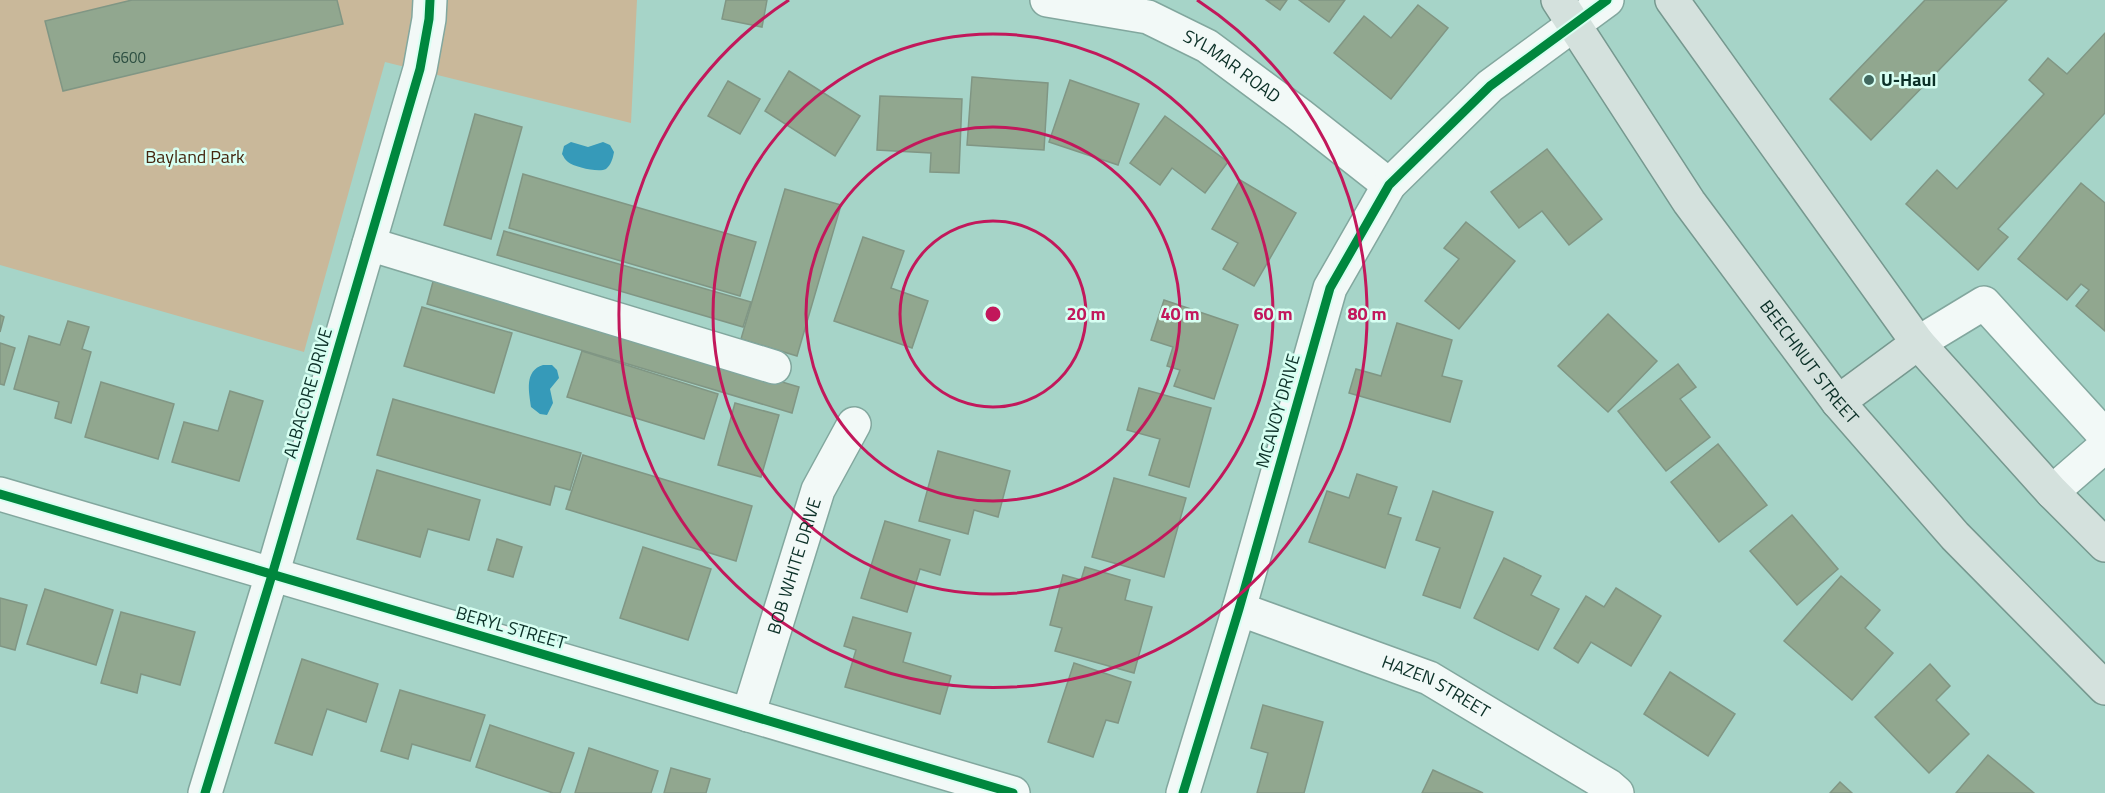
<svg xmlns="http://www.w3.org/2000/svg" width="2105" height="793" font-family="'Titillium Web',sans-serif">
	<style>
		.green { fill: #c9b89a }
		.water { fill: #369ab9 }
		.building { fill: #91a78f; stroke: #809684; stroke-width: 1.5 }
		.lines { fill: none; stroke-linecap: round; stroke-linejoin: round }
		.minor-casing { stroke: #82a79e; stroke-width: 36 }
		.major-casing { stroke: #76988f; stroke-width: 36 }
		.minor { stroke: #f2f9f7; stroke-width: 33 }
		.major { stroke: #d4e1dd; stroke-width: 33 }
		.cycleway-casing { stroke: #d7fff2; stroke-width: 13 }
		.cycleway { stroke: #00873e; stroke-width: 9 }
		.ring { fill: none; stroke: #c2185b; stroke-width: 3 }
		.poi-dot { fill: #41695f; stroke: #d7fff2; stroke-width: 2 }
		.labels { text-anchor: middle; stroke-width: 5; stroke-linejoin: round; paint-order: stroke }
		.number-label { font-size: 15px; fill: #2c4e41 }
		.street-label { font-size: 18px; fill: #0b3027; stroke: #d7fff2 }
		.poi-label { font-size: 18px; font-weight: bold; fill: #0b3027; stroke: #d7fff2; text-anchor: start }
		.park-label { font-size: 18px; fill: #45250e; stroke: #d7fff2 }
		.centre { fill: #c2185b; stroke: #d7fff2; stroke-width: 3 }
		.ring-label { font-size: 18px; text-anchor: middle; font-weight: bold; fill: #c2185b; stroke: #d7fff2; stroke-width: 5; stroke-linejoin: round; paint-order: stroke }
	</style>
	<rect width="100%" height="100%" fill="#a6d4c8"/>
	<polygon class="green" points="0,0 637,0 631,123 385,62 304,352 0,265"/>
	<g class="water">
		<path d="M571,142L588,147L603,142L610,145L614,152C613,158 611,165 606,169C599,173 574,167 568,162C565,160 564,157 562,154L564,146Z"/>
		<path d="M543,365H552L557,370L559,378L550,389L553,403L547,415L540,414L531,407C529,391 524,371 543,365Z"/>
	</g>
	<g class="building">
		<polygon points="132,0 337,0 343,24 63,91 45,21"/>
		<polygon points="726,0 767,0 762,27 722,19"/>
		<polygon points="1266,0 1287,0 1280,10"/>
		<polygon points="1299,0 1345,0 1329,22"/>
		<polygon points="1925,0 2007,0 1871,140 1830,99"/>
		<polygon points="1418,5 1448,28 1391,99 1334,53 1364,16 1391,38"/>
		<polygon points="2105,33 2105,113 1998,229 2008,237 1978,270 1906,204 1937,170 1957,189 2044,94 2029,80 2048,58 2067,74"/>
		<polygon points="789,71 860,116 835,156 765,111"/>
		<polygon points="972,77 1048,83 1044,150 967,145"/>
		<polygon points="1070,80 1139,104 1118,165 1049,142"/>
		<polygon points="728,81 760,99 740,134 708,116"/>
		<polygon points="880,96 962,99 959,173 930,172 931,153 877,150"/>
		<polygon points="475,114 522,127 491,239 444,225"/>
		<polygon points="1165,116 1228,162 1205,193 1172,168 1160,185 1130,163"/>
		<polygon points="1547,149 1602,219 1569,245 1542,211 1519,228 1491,192"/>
		<polygon points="523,174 756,242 740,296 509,228"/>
		<polygon points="1240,180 1296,213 1254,286 1223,269 1238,243 1212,229"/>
		<polygon points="2081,183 2105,203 2105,331 2076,306 2089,290 2081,284 2067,300 2018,259"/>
		<polygon points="785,189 841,205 797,356 741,339"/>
		<polygon points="1466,222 1515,261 1459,329 1425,301 1459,259 1444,248"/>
		<polygon points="504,231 751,302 743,327 497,255"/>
		<polygon points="863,237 904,251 891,288 928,301 912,348 834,321"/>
		<polygon points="434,278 799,387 792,413 427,304"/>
		<polygon points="1164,300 1238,325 1214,399 1174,386 1180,370 1167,366 1173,347 1151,340"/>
		<polygon points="422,307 512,333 494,393 404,366"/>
		<polygon points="1608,314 1657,361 1608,412 1558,366"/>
		<polygon points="0,315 4,317 0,332"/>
		<polygon points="68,321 89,327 82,349 91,352 71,423 55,418 59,402 14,389 29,336 60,345"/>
		<polygon points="1397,323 1452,340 1442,376 1462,381 1450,422 1349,393 1356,369 1381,376"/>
		<polygon points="0,343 15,348 4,385 0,384"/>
		<polygon points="582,351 718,394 704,439 567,397"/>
		<polygon points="1678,364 1696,387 1680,399 1710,437 1666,471 1618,411"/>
		<polygon points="101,382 174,404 158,459 85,437"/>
		<polygon points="1139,388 1211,408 1189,487 1149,475 1160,439 1127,430"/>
		<polygon points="230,391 263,401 239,481 172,462 184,422 218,431"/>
		<polygon points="393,399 581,453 570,490 555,486 550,505 377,455"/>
		<polygon points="735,403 779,415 761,477 718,465"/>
		<polygon points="1718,444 1767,505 1719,542 1671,482"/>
		<polygon points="938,451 1010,471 998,517 974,510 968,534 919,521"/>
		<polygon points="583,455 752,506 736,561 566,509"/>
		<polygon points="377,470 480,500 469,540 428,529 420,557 357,539"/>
		<polygon points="1357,474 1397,487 1388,514 1401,518 1385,568 1309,542 1327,491 1349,498"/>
		<polygon points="1114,478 1186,498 1164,577 1092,557"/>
		<polygon points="1433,491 1493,512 1460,608 1423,595 1440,548 1416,540"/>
		<polygon points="1792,515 1838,569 1797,605 1750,551"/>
		<polygon points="885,521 950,540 940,575 920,569 907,612 861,598"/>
		<polygon points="497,539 522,547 513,577 488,570"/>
		<polygon points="643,547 711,569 688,640 620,618"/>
		<polygon points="1504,558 1541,576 1531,595 1559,609 1538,650 1474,618"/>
		<polygon points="1085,567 1130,580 1125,600 1152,607 1134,673 1055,651 1062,628 1050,625 1063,575 1081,580"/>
		<polygon points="1841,576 1880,610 1865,628 1893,653 1852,700 1784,641"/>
		<polygon points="1616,588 1661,616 1631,666 1591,642 1578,663 1554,648 1586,596 1604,607"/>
		<polygon points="45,589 113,610 96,665 27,644"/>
		<polygon points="0,598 27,605 15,650 0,646"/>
		<polygon points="121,612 195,632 180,685 141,674 137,693 101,683"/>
		<polygon points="853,617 911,633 903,662 951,676 940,714 845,687 856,650 844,646"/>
		<polygon points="302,659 378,684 366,722 327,709 312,755 275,743"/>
		<polygon points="1074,663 1131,682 1118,723 1106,720 1093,757 1048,742"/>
		<polygon points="1930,664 1950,686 1936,700 1969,734 1929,773 1875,717"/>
		<polygon points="1670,672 1735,714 1708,756 1644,714"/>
		<polygon points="400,690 485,715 470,761 412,744 408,759 381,751"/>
		<polygon points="1263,705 1323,722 1304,793 1257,793 1268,753 1251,748"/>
		<polygon points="490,725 574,753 560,793 553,793 476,767"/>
		<polygon points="589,748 658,771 651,793 575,793"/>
		<polygon points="1988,755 2034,793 1956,793"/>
		<polygon points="671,768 710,779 706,793 664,793"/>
		<polygon points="1433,770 1483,793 1422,793"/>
		<polygon points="1840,782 1852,793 1830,793"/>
	</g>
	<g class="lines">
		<g class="minor-casing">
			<g id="minor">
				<path id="s1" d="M1047,0L1148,17L1207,46L1300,115L1389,185"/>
				<polyline points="369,244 774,367"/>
				<polyline points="1918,343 1984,303 2105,436"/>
				<polyline points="2052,492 2105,446"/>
				<polyline points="0,494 1013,793"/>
				<path id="s2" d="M1239,609L1429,678L1609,786L1617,793"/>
				<path id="s3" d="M748,715L818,490L854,424"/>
				<polyline points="205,793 272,575 420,69 429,19 430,0"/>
				<polyline points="1183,793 1239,609 1330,288 1389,185 1490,86 1607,0"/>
			</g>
		</g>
		<g class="major-casing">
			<g id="major">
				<path id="s4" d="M1558,0L1689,202L1838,402L1955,536L2105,688"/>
				<polyline points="1672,0 1918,343 2052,492 2105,545"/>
				<polyline points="1838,402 1918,343"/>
			</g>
		</g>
		<use href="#minor" class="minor"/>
		<use href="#major" class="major"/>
		<g class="cycleway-casing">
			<g id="cycleway">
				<polyline points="0,494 1013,793"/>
				<polyline points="205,793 272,575 420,69 429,19 430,0"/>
				<polyline points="1183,793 1239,609 1330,288 1389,185 1490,86 1607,0"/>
			</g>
		</g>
		<use href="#cycleway" class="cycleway"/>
	</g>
	<g class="ring">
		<circle cx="993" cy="314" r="93"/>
		<circle cx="993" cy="314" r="187"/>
		<circle cx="993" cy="314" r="280"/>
		<path d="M1197 0A374 374 0 1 1 789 0"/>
	</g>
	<circle class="poi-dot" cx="1869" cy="80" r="6"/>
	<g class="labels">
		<g class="number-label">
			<text x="129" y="63">6600</text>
		</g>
		<g class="street-label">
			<text dy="6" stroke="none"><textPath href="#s1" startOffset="200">SYLMAR ROAD</textPath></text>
			<text dy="6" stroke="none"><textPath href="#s4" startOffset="441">BEECHNUT STREET</textPath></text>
			<text transform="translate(308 393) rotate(-74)" y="6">ALBACORE DRIVE</text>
			<text transform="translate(1278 411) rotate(-74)" y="6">MCAVOY DRIVE</text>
			<text dy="6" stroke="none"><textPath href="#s3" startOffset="156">BOB WHITE DRIVE</textPath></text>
			<text transform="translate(511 628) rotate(16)" y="6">BERYL STREET</text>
			<text dy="6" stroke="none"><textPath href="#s2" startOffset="212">HAZEN STREET</textPath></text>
		</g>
		<g class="poi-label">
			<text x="1881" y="86">U-Haul</text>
		</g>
		<g class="park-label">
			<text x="195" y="163">Bayland Park</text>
		</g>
	</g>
	<circle cx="993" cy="314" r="9" class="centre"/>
	<g class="ring-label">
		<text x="1086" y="320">20 m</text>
		<text x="1180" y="320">40 m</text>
		<text x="1273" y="320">60 m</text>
		<text x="1367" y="320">80 m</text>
	</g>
</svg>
